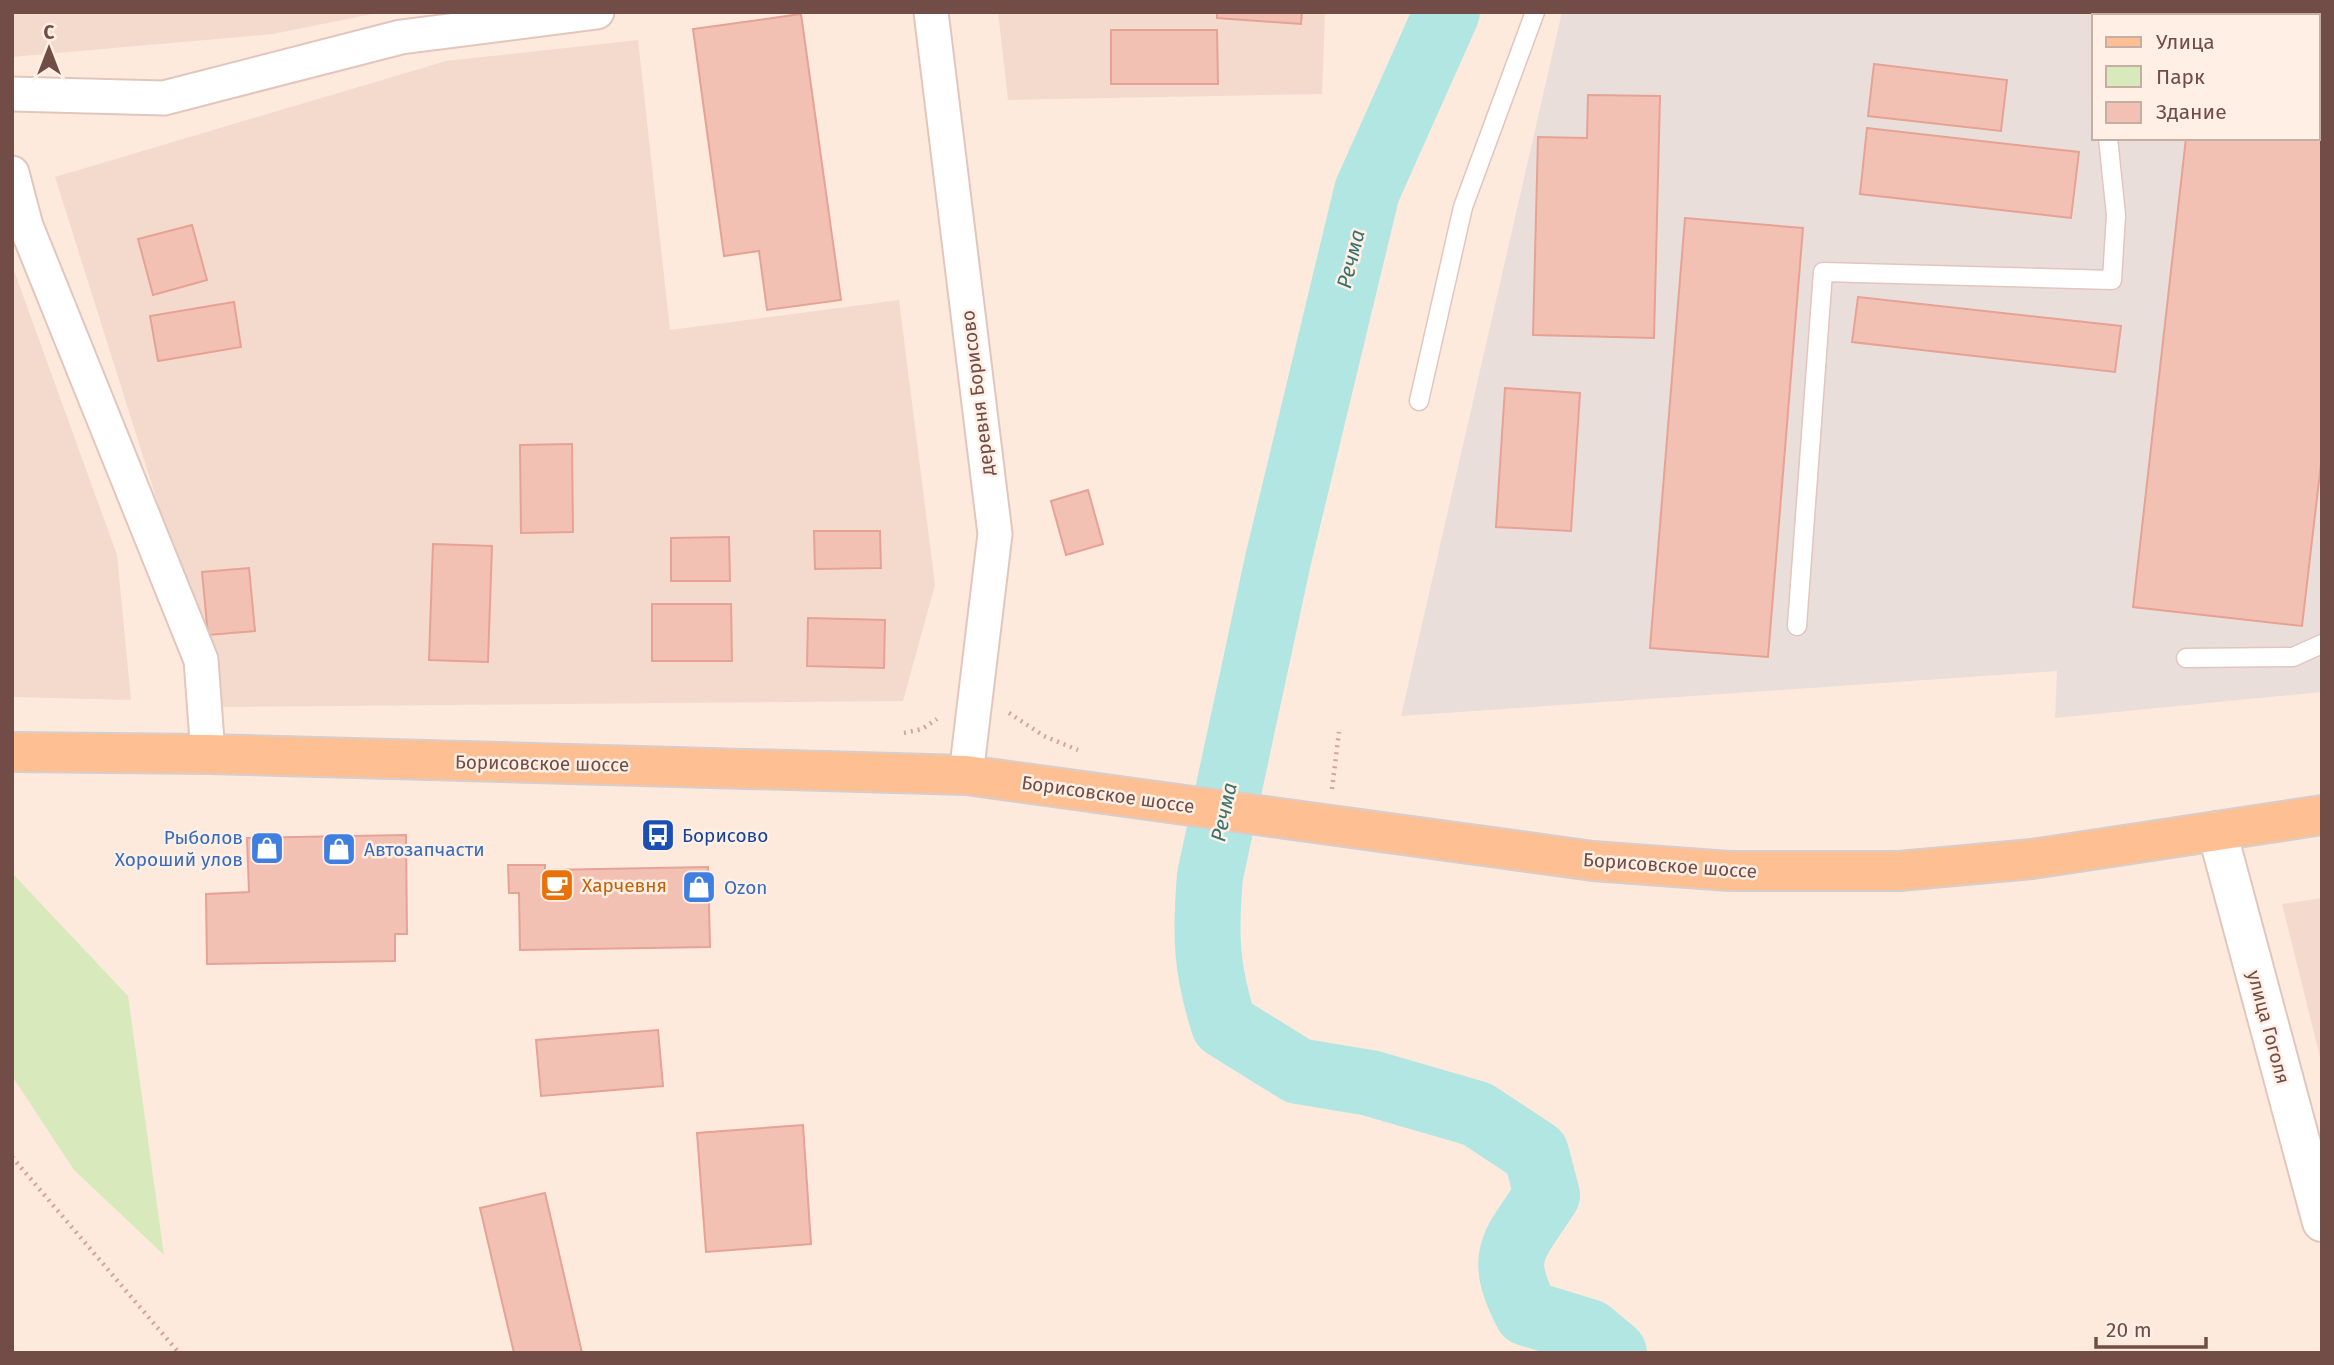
<svg xmlns="http://www.w3.org/2000/svg" width="2334" height="1365" font-family="'Fira Sans',sans-serif">
	<style>
		.residential { fill: #f4dacc }
		.industrial { fill: #eadeda; fill-rule: evenodd }
		.green { fill: #d8eabc }
		.lines { fill: none; stroke-linecap: round; stroke-linejoin: round }
		.river { stroke: #b2e6e3; stroke-width: 66 }
		.building { fill: #f3c0b4; stroke: #e6a294; stroke-width: 2 }
		.service-casing { stroke: #e2c6bd; stroke-width: 21 }
		.minor-casing { stroke: #e2c6bd; stroke-width: 37 }
		.tertiary-casing { stroke: #e2c6bd; stroke-width: 42 }
		.primary-casing { stroke: #d8cdcb; stroke-width: 42 }
		.path { stroke: #d7a498; stroke-width: 4.5; stroke-dasharray: 2 5; stroke-linecap: butt }
		.service { stroke: #fff; stroke-width: 18 }
		.minor { stroke: #fff; stroke-width: 33 }
		.tertiary { stroke: #fff; stroke-width: 38 }
		.primary { stroke: #fec093; stroke-width: 38 }
		.labels { text-anchor: middle; stroke-width: 5; stroke-linejoin: round; paint-order: stroke }
		.street-label { font-size: 19px; fill: #724c46; stroke: #ffefe4 }
		.transit-label { font-size: 19px; fill: #164399; stroke: #ffefe4; text-anchor: start }
		.shop-label { font-size: 19px; fill: #366cbe; stroke: #ffefe4; text-anchor: start }
		.food-label { font-size: 19px; fill: #c56008; stroke: #ffefe4; text-anchor: start }
		.water-label { font-size: 21px; font-style: italic; fill: #377270; stroke: #ffefe4 }
	</style>
	<rect width="100%" height="100%" fill="#fdeadd"/>
	<g class="residential">
		<polygon points="12,12 382,12 273,34 12,57"/>
		<polygon points="998,12 1325,12 1322,94 1008,100"/>
		<polygon points="638,40 670,330 899,300 935,585 903,701 222,707 55,177 446,61"/>
		<polygon points="12,265 117,555 131,700 12,697"/>
		<polygon points="2322,898 2322,1065 2282,904"/>
	</g>
	<path class="industrial" d="M1562,12H2322V692L2055,718L2057,671L1401,716ZM2094,16H2318V138H2094Z"/>
	<polygon class="green" points="12,873 128,996 164,1255 74,1170 12,1076"/>
	<g class="lines">
		<path class="river" d="M1447,12L1367,191L1278,560L1210,876C1205,935 1206,969 1224,1025L1298,1071L1370,1083L1477,1114L1536,1153L1547,1195C1515,1245 1496,1254 1527,1313L1589,1332L1614,1353"/>
	</g>
	<g class="building">
		<polygon points="1217,12 1302,12 1301,24 1217,18"/>
		<polygon points="2200,12 2322,12 2322,455 2302,626 2133,607 2186,138 2318,138 2318,16 2200,16"/>
		<polygon points="801,14 841,300 767,310 759,251 724,256 693,29"/>
		<polygon points="1111,30 1217,30 1218,84 1111,84"/>
		<polygon points="1874,64 2007,80 2001,131 1868,116"/>
		<polygon points="1588,95 1660,96 1654,338 1533,335 1538,137 1587,138"/>
		<polygon points="1867,128 2079,152 2071,218 1860,194"/>
		<polygon points="1685,218 1803,228 1768,657 1650,648"/>
		<polygon points="192,225 207,280 153,295 138,239"/>
		<polygon points="1858,297 2121,326 2115,372 1852,342"/>
		<polygon points="234,302 241,347 158,361 150,316"/>
		<polygon points="1505,388 1580,393 1571,531 1496,527"/>
		<polygon points="572,444 573,532 521,533 520,445"/>
		<polygon points="1088,490 1103,544 1066,555 1051,501"/>
		<polygon points="814,531 880,531 881,568 815,569"/>
		<polygon points="729,537 730,581 671,581 671,538"/>
		<polygon points="433,544 492,546 488,662 429,660"/>
		<polygon points="249,568 255,631 208,635 202,572"/>
		<polygon points="652,604 731,604 732,661 652,661"/>
		<polygon points="808,618 885,620 884,668 807,666"/>
		<polygon points="406,835 407,934 395,934 395,961 207,964 206,894 249,892 247,838"/>
		<polygon points="508,865 545,865 545,870 708,867 710,947 520,950 519,893 509,893"/>
		<polygon points="658,1030 663,1086 541,1096 536,1040"/>
		<polygon points="803,1125 811,1244 706,1252 697,1133"/>
		<polygon points="545,1193 582,1353 514,1353 480,1208"/>
	</g>
	<g class="lines">
		<g class="service-casing">
			<g id="service">
				<polyline points="2104,16 2105,12"/>
				<polyline points="1419,401 1463,207 1535,12"/>
				<polyline points="1797,626 1823,272 2112,280 2116,215 2108,138"/>
				<polyline points="2186,658 2293,657 2322,644"/>
			</g>
		</g>
		<g class="minor-casing">
			<g id="minor">
				<polyline points="931,12 995,534 966,775"/>
				<polyline points="12,94 164,98 401,37 597,12"/>
				<polyline points="12,173 26,226 201,660 208,754"/>
			</g>
		</g>
		<g class="tertiary-casing">
			<polyline id="tertiary" points="2217,831 2322,1222"/>
		</g>
		<g class="primary-casing">
			<polyline id="primary" points="12,752 208,754 966,775 1593,861 1729,871 1899,871 2032,859 2322,815"/>
		</g>
		<g class="path">
			<polyline points="1009,713 1044,736 1078,750"/>
			<polyline points="904,733 922,729 937,719"/>
			<polyline points="1332,789 1339,732"/>
			<polyline points="12,1157 179,1353"/>
		</g>
		<use href="#service" class="service"/>
		<use href="#minor" class="minor"/>
		<use href="#tertiary" class="tertiary"/>
		<use href="#primary" class="primary"/>
	</g>
	<defs>
		<g id="bus-square" transform="scale(1.75)"><rect x="-9" y="-9" width="18" height="18" rx="4" fill="#1a4fb4" stroke="#ffefe4"/><path d="M-5-6H5V4H4V6H2V4H-2V6H-4V4H-5ZM-3.5-4V0h7V-4ZM-3.5 1.2v1.5H-2V1.2ZM2 1.2v1.5H3.5V1.2Z" fill="#fff"/></g>
		<g id="shop-square" transform="scale(1.75)"><rect x="-9" y="-9" width="18" height="18" rx="4" fill="#3f7fe0" stroke="#ffefe4"/><path d="M-5-2.5h2.3a2.7 3.5 0 0 1 5.4 0H5L5.5 6h-11ZM-1.5-2.5h3a1.5 2.3 0 0 0-3 0Z" fill="#fff"/></g>
		<g id="cafe-square" transform="scale(1.75)"><rect x="-9" y="-9" width="18" height="18" rx="4" fill="#e8710a" stroke="#ffefe4"/><path d="M-5.5-4.5H6V0H3Q3 3.5 0 3.5H-2.5Q-5.5 3.5-5.5 0ZM3-3.2v2h1.7v-2ZM-6 4.5H4V6H-6Z" fill="#fff"/></g>
	</defs>
	<g fill-rule="evenodd">
		<use href="#bus-square" x="658" y="835"/>
		<use href="#shop-square" x="267" y="848"/>
		<use href="#shop-square" x="339" y="849"/>
		<use href="#cafe-square" x="557" y="885"/>
		<use href="#shop-square" x="699" y="887"/>
	</g>
	<g class="labels">
		<g class="street-label">
			<text transform="translate(977 393) rotate(-97)" y="7">деревня Борисово</text>
			<text transform="translate(542 763) rotate(1)" y="7">Борисовское шоссе</text>
			<text transform="translate(1108 794) rotate(8)" y="7">Борисовское шоссе</text>
			<text transform="translate(1670 865) rotate(4)" y="7">Борисовское шоссе</text>
			<text transform="translate(2269 1027) rotate(75)" y="7">улица Гоголя</text>
		</g>
		<g class="transit-label">
			<text x="682" y="842">Борисово</text>
		</g>
		<g class="shop-label">
			<text x="243" y="844" text-anchor="end">Рыболов<tspan x="243" dy="22">Хороший улов</tspan></text>
			<text x="364" y="856">Автозапчасти</text>
			<text x="724" y="894">Ozon</text>
		</g>
		<g class="food-label">
			<text x="582" y="892">Харчевня</text>
		</g>
		<g class="water-label">
			<text transform="translate(1351 259) rotate(-76)" y="7">Речма</text>
			<text transform="translate(1224 812) rotate(-78)" y="7">Речма</text>
		</g>
	</g>
	<rect width="2334" height="1365" fill="none" stroke="#724c46" stroke-width="28"/>
	<rect x="2092" y="14" width="228" height="126" fill="#ffefe4" stroke="#c7aea5" stroke-width="2"/>
	<rect x="2106" y="37" width="35" height="10" fill="#fec093" stroke="#c7aea5" stroke-width="2"/>
	<text x="2156" y="49" font-size="21" fill="#724c46">Улица</text>
	<rect x="2106" y="66" width="35" height="21" fill="#d8eabc" stroke="#c7aea5" stroke-width="2"/>
	<text x="2156" y="84" font-size="21" fill="#724c46">Парк</text>
	<rect x="2106" y="102" width="35" height="21" fill="#f3c0b4" stroke="#c7aea5" stroke-width="2"/>
	<text x="2156" y="119" font-size="21" fill="#724c46">Здание</text>
	<g transform="translate(49 49)" stroke="#ffefe4" stroke-width="5" paint-order="stroke">
	<path d="M0-5L12 26L0 18L-12 26Z" fill="#724c46"/>
	<text y="-10" font-size="19" font-weight="bold" text-anchor="middle" fill="#724c46">С</text>
	</g>
	<path d="M2096 1337v10h110v-10" fill="none" stroke="#724c46" stroke-width="3.5"/>
	<text x="2106" y="1337" font-size="21" fill="#724c46" stroke="#ffefe4" stroke-width="5" paint-order="stroke">20 m</text>
</svg>
